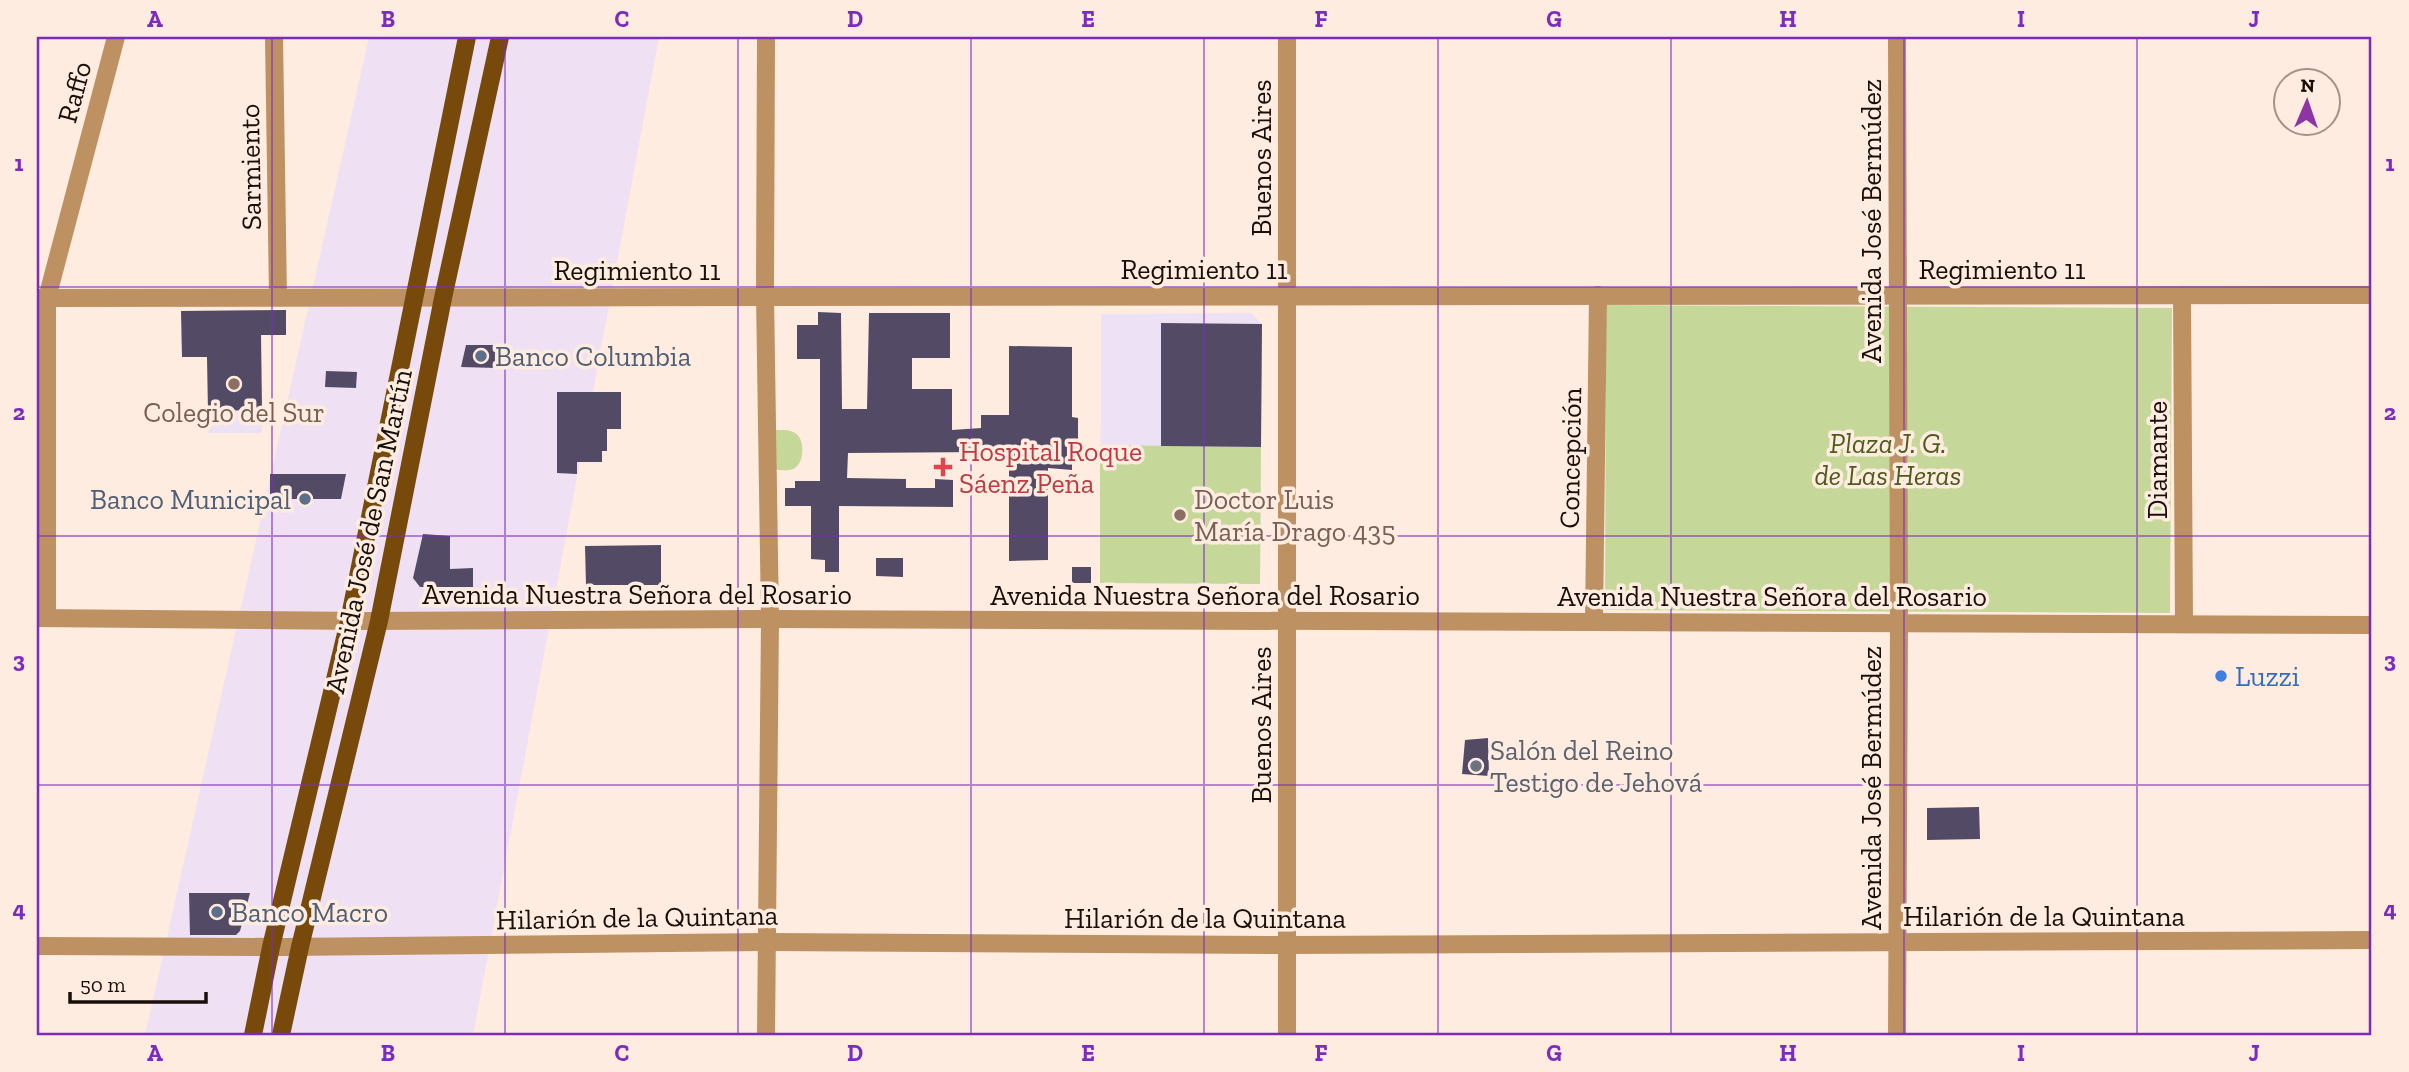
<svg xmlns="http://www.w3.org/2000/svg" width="2409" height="1072" font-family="'Zilla Slab',serif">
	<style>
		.commercial { fill: #efe0f3 }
		.education { fill: #ece1f5 }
		.green { fill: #c6d899 }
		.building { fill: #534b65 }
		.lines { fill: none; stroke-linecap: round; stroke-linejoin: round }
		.minor { stroke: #bd9162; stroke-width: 18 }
		.major { stroke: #774a0c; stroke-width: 18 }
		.grid { fill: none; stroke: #7b2cbf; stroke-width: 2; stroke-opacity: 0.55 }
		.service-dot { fill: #5c6f8a; stroke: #ffece1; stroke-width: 2.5 }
		.education-dot { fill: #8d6e63; stroke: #ffece1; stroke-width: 2.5 }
		.health-dot { fill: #e0444e; stroke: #ffece1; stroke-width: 2.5 }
		.shop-dot { fill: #3f7fe0; stroke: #ffece1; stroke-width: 2.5 }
		.worship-dot { fill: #6b7280; stroke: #ffece1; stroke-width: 2.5 }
		.labels { text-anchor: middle; stroke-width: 7; stroke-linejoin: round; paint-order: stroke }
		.street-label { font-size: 28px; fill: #190f09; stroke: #ffece1 }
		.service-label { font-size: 28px; fill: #4e5e75; stroke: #ffece1; text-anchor: start }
		.education-label { font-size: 28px; fill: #785e54; stroke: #ffece1 }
		.park-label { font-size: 28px; font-style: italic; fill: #4d5c1a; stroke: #ffece1 }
		.health-label { font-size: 28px; fill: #be3a42; stroke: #ffece1; text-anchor: start }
		.shop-label { font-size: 28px; fill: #366cbe; stroke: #ffece1; text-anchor: start }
		.worship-label { font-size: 28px; fill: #5b616d; stroke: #ffece1; text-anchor: start }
		.neatline { fill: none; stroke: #7b2cbf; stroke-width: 2.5 }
		.grid-label { font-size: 23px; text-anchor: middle; font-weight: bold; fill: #7b2cbf }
	</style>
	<rect width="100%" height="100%" fill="#ffece1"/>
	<polygon class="commercial" points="369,37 659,37 473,1035 145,1035"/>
	<g class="education">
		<polygon points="261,310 262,433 208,433 207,357 182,357 181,311"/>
		<polygon points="1251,313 1262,324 1260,584 1100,583 1101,314"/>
	</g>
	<g class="green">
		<polygon points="1606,305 2172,308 2170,613 1605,610"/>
		<path d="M773,430C780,430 790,429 795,433C805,439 805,461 795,468C789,472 780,470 773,469Z"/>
		<polygon points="1100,445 1261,447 1260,584 1100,583"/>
	</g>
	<g class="building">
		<polygon points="286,310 286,335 261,335 262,410 208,411 207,357 182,357 181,311"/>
		<polygon points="818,312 841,313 842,409 867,409 869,313 950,313 950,358 912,358 912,389 952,389 952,430 981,428 981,415 1009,415 1009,346 1072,347 1072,417 1078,418 1078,452 1072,452 1072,470 1048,468 1048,560 1009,561 1009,452 986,452 848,453 847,478 906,479 906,488 935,488 935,479 953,480 953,507 839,506 839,572 825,572 825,560 811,559 811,506 785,506 785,488 795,488 795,481 820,481 820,359 797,359 797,325 818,325"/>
		<polygon points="1161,323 1262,324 1261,447 1161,446"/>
		<polygon points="466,345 498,345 497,368 461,367"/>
		<polygon points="326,371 357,372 356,388 325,387"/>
		<polygon points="557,392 621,392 621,429 607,429 607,451 602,451 602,462 577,462 577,474 557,473"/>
		<polygon points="270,474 346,474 341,499 270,499"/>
		<polygon points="423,534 450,536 450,569 473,568 473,587 420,587 413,578"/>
		<polygon points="661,545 661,585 586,585 585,546"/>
		<polygon points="876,558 903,558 903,577 876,576"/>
		<rect x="1072" y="567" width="19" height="16"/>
		<polygon points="1488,738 1489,776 1462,774 1465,740"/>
		<polygon points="1979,807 1980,839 1927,840 1927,808"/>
		<polygon points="189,893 250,893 240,931 236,935 190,935"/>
	</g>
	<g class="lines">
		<g class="minor">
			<polyline points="274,37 278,297"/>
			<polyline points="2182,295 2184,624"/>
			<polyline points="37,298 2372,295"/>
			<polyline points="37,618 364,621 770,619 2372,625"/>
			<polyline points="47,618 47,298 116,37"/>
			<polyline points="1594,622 1598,295"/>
			<polyline points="37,946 285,947 767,942 1286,945 2372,940"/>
			<polyline points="766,1035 770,619 765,295 766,37"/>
			<polyline points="1287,1035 1287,37"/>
			<polyline points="1897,1035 1899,623 1897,37"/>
		</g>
		<g class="major">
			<polyline points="253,1035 271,947 349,621 467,37"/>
			<polyline points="281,1035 300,947 379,621 443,298 500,37"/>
		</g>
	</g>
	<path class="grid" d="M272,37V1035M505,37V1035M738,37V1035M971,37V1035M1204,37V1035M1438,37V1035M1671,37V1035M1904,37V1035M2137,37V1035M37,287H2372M37,536H2372M37,785H2372"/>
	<g class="service-dot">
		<circle cx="481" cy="356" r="7"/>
		<circle cx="305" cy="499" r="7"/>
		<circle cx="217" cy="912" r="7"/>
	</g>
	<g class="education-dot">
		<circle cx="234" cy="384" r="7"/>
		<circle cx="1180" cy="515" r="7"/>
	</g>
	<path class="health-dot" d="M939.5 456.5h7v7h7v7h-7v7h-7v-7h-7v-7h7z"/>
	<circle class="shop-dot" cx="2221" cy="676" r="7"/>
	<circle class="worship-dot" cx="1476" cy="766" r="7"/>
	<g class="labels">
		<g class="street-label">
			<text transform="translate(74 92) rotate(-75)" y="10">Raffo</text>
			<text transform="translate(1261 158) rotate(-90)" y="10">Buenos Aires</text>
			<text transform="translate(250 167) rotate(-91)" y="10">Sarmiento</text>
			<text transform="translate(1871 221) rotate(-90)" y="10">Avenida José Bermúdez</text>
			<text x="1204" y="279">Regimiento 11</text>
			<text x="2002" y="279">Regimiento 11</text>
			<text x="637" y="280">Regimiento 11</text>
			<text transform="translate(1570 458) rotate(-89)" y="10">Concepción</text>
			<text transform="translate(2157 460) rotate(-90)" y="10">Diamante</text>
			<text transform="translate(368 531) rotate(-78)" y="10">Avenida José de San Martín</text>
			<text x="637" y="604">Avenida Nuestra Señora del Rosario</text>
			<text x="1205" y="605">Avenida Nuestra Señora del Rosario</text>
			<text x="1772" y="606">Avenida Nuestra Señora del Rosario</text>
			<text transform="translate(1261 725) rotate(-90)" y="10">Buenos Aires</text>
			<text transform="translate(1871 788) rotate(-90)" y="10">Avenida José Bermúdez</text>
			<text x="2044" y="926">Hilarión de la Quintana</text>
			<text transform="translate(637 917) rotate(-1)" y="10">Hilarión de la Quintana</text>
			<text x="1205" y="928">Hilarión de la Quintana</text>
		</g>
		<g class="service-label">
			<text x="495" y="366">Banco Columbia</text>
			<text x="291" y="509" text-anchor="end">Banco Municipal</text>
			<text x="231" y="922">Banco Macro</text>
		</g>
		<g class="education-label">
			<text x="234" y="422">Colegio del Sur</text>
			<text x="1194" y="509" text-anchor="start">Doctor Luis<tspan x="1194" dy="32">María Drago 435</tspan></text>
		</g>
		<g class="park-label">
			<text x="1888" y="453">Plaza J. G.<tspan x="1888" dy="32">de Las Heras</tspan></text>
		</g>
		<g class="health-label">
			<text x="959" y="461">Hospital Roque<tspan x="959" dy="32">Sáenz Peña</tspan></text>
		</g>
		<g class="shop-label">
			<text x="2235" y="686">Luzzi</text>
		</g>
		<g class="worship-label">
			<text x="1490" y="760">Salón del Reino<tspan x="1490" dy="32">Testigo de Jehová</tspan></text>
		</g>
	</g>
	<rect width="2409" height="1072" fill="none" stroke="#ffece1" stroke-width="77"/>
	<g transform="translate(2307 102) rotate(2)"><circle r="33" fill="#ffece1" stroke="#a3948b" stroke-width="2"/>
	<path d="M0-5L12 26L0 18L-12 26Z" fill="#8d36a3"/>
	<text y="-10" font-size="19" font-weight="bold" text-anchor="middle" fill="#190f09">N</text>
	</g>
	<path d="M70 992v10h136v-10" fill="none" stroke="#190f09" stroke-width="3.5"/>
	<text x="80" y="992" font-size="21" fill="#190f09" stroke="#ffece1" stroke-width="5" paint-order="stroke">50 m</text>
	<rect x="38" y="38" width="2332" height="996" class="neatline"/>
	<g class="grid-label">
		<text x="155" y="27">A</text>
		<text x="388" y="27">B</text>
		<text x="622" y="27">C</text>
		<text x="855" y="27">D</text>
		<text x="1088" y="27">E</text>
		<text x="1321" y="27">F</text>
		<text x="1554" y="27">G</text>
		<text x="1788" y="27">H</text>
		<text x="2021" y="27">I</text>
		<text x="2254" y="27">J</text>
		<text x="19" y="171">1</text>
		<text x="2390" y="171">1</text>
		<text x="19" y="420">2</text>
		<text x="2390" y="420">2</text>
		<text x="19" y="668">3</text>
		<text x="2390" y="668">3</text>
		<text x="19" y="917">4</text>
		<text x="2390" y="917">4</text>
		<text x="155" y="1061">A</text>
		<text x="388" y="1061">B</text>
		<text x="622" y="1061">C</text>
		<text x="855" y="1061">D</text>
		<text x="1088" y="1061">E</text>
		<text x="1321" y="1061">F</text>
		<text x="1554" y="1061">G</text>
		<text x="1788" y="1061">H</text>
		<text x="2021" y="1061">I</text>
		<text x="2254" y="1061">J</text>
	</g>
</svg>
